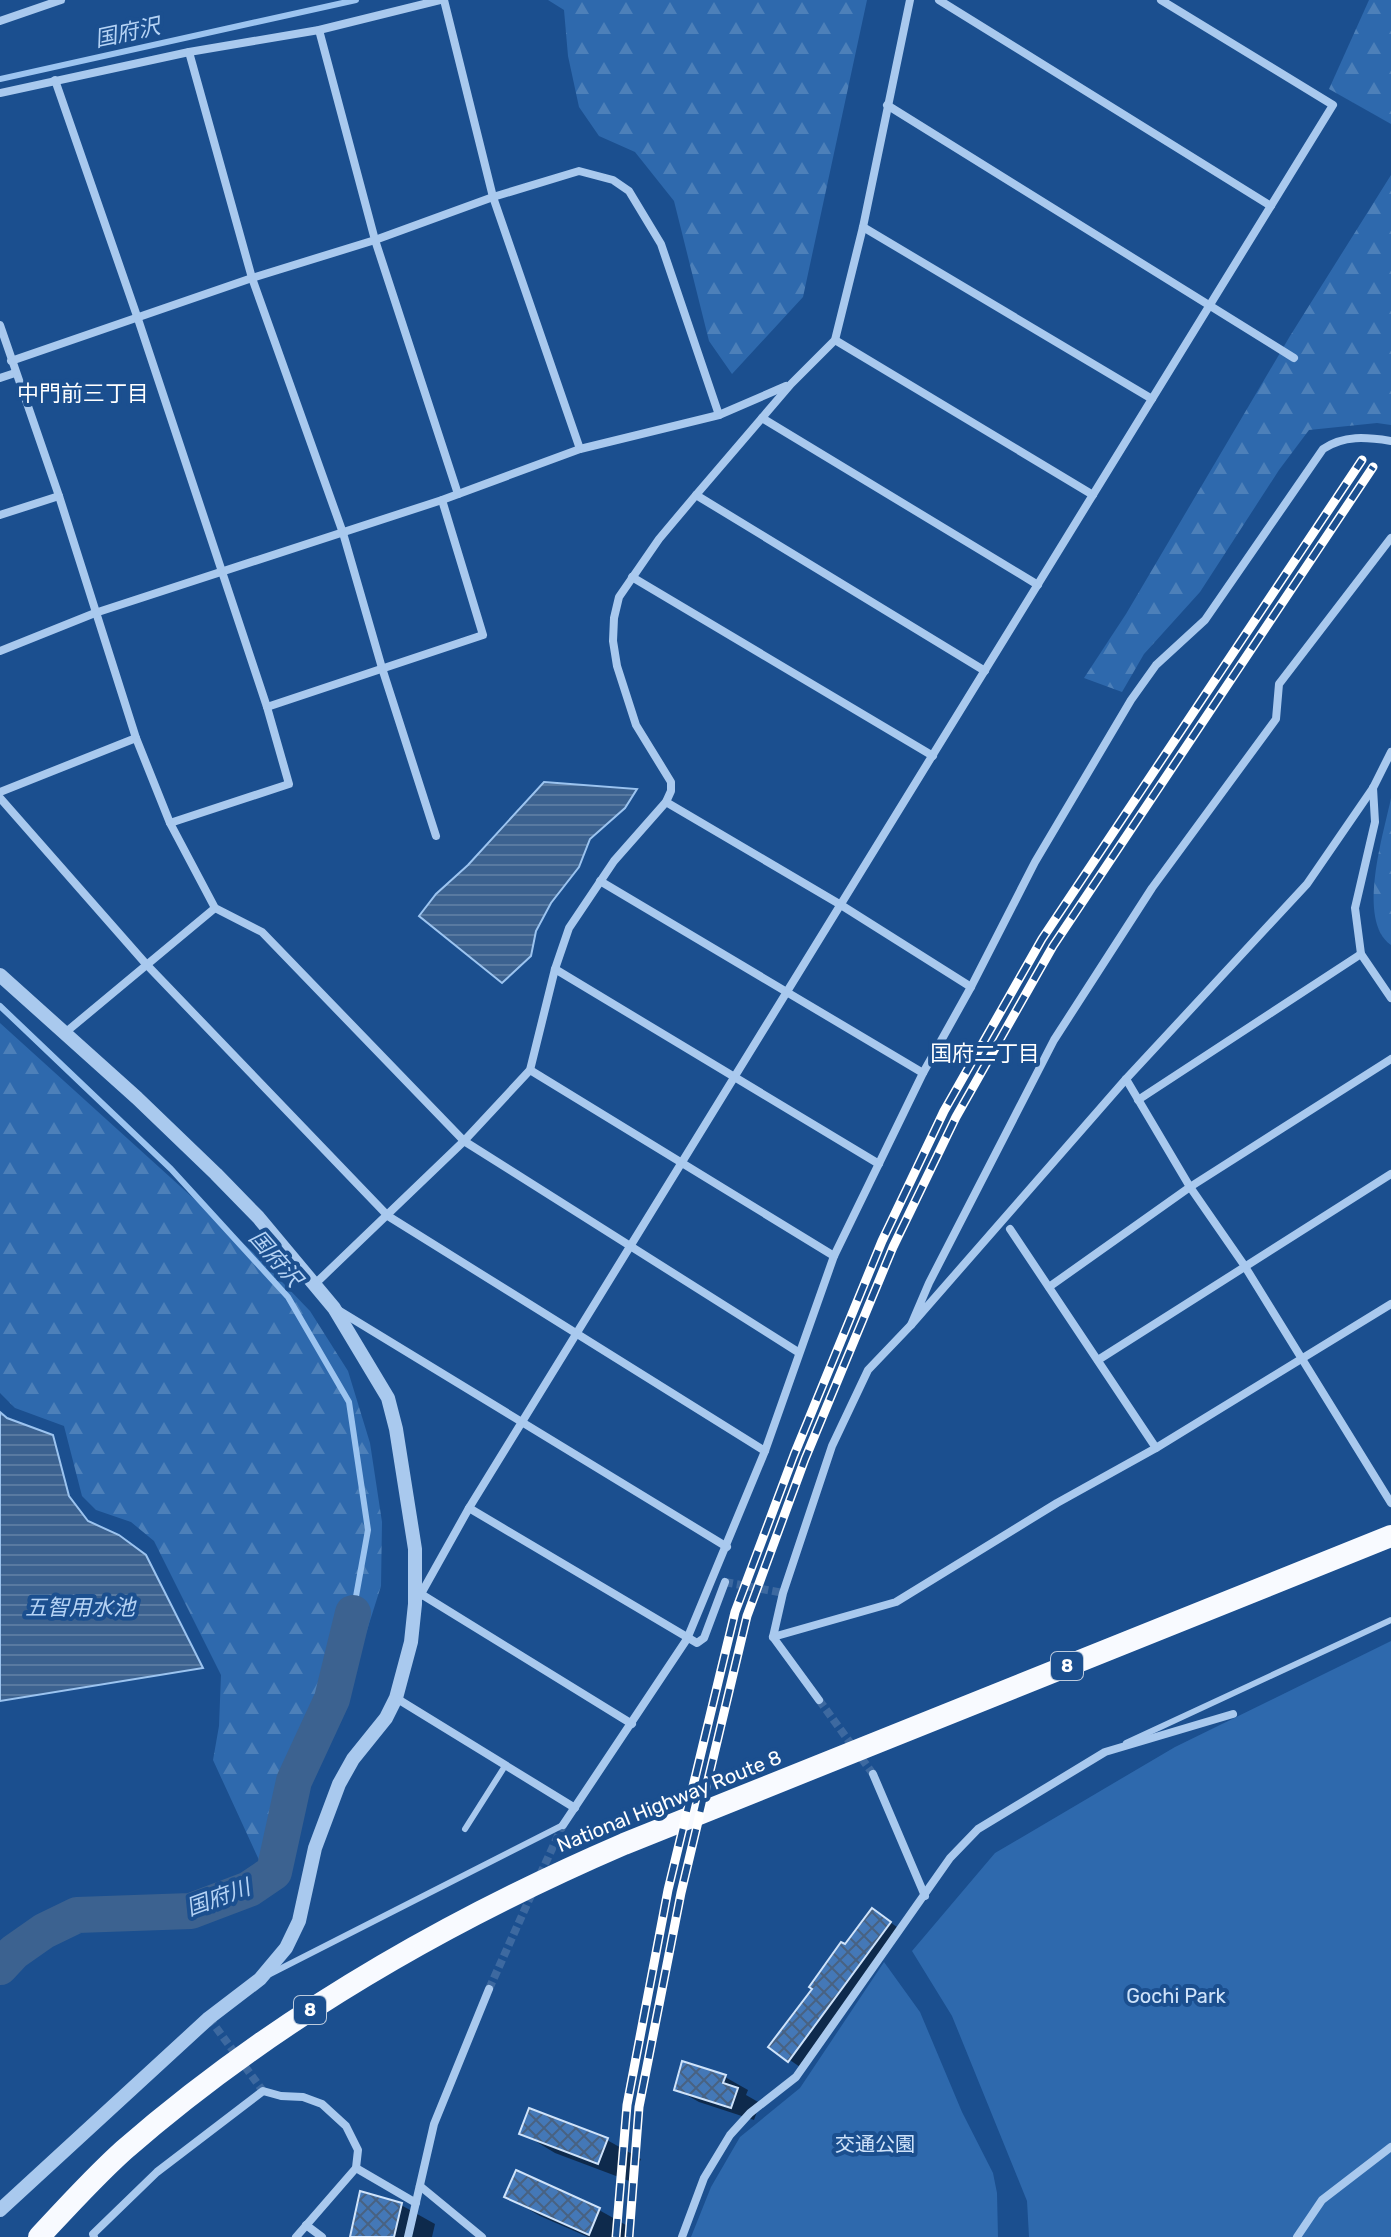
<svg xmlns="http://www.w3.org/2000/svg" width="1391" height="2237" font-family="Rubik,'Noto Sans JP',sans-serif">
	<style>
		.forest { fill: url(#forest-firs) }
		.park { fill: #2e69ad }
		.water { fill: url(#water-rules); stroke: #9cc4f0; stroke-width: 2 }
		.shadow { fill: #0007 }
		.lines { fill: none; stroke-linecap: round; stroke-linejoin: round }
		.stream { stroke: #9cc4f0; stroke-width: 6 }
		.river { stroke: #3c6290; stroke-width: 36 }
		.building { fill: url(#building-cross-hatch); stroke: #cfe3fa; stroke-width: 2 }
		.minor-tunnel { stroke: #3d69a0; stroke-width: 8; stroke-dasharray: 8 4; stroke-linecap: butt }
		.service { stroke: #a9c9ee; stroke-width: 6 }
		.minor { stroke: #a9c9ee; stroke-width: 8 }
		.tertiary { stroke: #a9c9ee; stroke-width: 14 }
		.trunk { stroke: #f8faff; stroke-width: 22 }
		.rail-casing { stroke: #fff; stroke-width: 9 }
		.rail { stroke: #1b4f8f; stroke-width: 6; stroke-dasharray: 18; stroke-linecap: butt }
		.labels { text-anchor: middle; stroke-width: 8; stroke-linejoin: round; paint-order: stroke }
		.shield { fill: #1b4f8f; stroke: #bbcadd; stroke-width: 2 }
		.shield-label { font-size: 18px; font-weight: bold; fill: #fff }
		.street-label { font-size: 20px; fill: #fff; stroke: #1b4f8f }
		.park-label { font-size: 20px; fill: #cfe3fa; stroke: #1b4f8f }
		.water-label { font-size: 22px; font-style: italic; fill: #b5d3f5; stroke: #1b4f8f }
		.neighbourhood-label { font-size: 22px; fill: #fff; stroke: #1b4f8f }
	</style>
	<defs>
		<pattern id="forest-firs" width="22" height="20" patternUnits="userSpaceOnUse" patternTransform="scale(2)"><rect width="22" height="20" fill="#2e69ad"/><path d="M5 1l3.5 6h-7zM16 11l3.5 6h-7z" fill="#4d80b9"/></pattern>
		<pattern id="water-rules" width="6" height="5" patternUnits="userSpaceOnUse" patternTransform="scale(2)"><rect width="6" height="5" fill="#3c6290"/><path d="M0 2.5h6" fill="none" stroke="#597aa1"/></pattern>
		<pattern id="building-cross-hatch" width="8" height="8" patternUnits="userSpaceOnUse" patternTransform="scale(2)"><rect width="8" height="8" fill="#4478b7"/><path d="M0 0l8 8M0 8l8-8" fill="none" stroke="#486282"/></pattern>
	</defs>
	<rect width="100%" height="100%" fill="#1b4f8f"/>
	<g class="forest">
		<polygon points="548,0 867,0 803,297 732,374 709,341 674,201 635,152 599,136 579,107 568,56 564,10"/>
		<polygon points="1369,0 1391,0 1391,124 1329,89"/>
		<polygon points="1391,175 1391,425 1377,423 1309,430 1279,470 1200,592 1144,654 1122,692 1084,678 1126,614 1290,336"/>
		<path d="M1391,798V945C1356,920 1384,833 1391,798Z"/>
		<polygon points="0,1023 257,1256 310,1311 348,1371 370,1443 382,1522 381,1586 362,1646 325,1726 310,1776 284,1840 271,1853 259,1860 213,1760 219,1726 221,1675 154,1541 131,1522 96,1510 82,1496 64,1426 15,1408 0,1393"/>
	</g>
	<g class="park">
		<polygon points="1391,1641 1391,2237 1029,2237 1027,2201 952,2016 912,1951 995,1853 1175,1747"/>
		<polygon points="884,1962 920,2012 962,2112 993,2173 997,2193 998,2237 691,2237 711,2187 740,2137 800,2088"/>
	</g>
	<g class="water">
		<polygon points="544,782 637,789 625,808 590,839 579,867 551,903 536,931 531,956 502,983 419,916 436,894 468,865"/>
		<polygon points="0,1412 7,1418 53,1435 69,1496 88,1521 119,1535 146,1555 203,1668 0,1701"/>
	</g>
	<g class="shadow">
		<polygon points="883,1917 901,1930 800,2067 771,2047 846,1947"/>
		<polygon points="725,2077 748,2090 746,2095 760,2103 754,2120 699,2102 676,2089"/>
		<polygon points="522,2133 607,2140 641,2159 632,2182 555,2153"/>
		<polygon points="517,2173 599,2210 633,2229 630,2237 588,2237 540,2216 506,2196"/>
		<polygon points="401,2205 435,2224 432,2237 352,2237"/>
	</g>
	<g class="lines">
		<g class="stream">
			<polyline points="0,79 356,0"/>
			<polyline points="0,1006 171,1169 288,1297 349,1402 368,1530 353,1613"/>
		</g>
		<polyline class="river" points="0,1967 14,1952 44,1931 77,1915 191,1911 249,1889 274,1872 294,1781 332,1699 353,1613"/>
	</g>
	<g class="building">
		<polygon points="872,1908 891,1922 788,2062 768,2047 812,1989 809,1987 841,1942 845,1944"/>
		<polygon points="682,2061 726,2075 723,2083 738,2088 731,2108 674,2090"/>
		<polygon points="529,2108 608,2138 598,2164 519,2134"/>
		<polygon points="516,2170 600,2208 589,2235 504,2197"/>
		<polygon points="360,2191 402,2203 394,2237 350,2237"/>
	</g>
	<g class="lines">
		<g class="minor-tunnel">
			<polyline points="725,1582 783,1593"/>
			<polyline points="819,1700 873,1774"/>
			<polyline points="540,1875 563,1825"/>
			<polyline points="489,1989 533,1891"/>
			<polyline points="209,2018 263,2091"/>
		</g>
		<g class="service">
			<polyline points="1126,1743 1391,1620"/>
			<polyline points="465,1829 505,1766"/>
			<polyline points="270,1974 563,1825"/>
		</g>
		<g class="minor">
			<polyline points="444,0 493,197 580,449"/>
			<polyline points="939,0 1271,206"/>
			<polyline points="0,21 61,0"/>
			<polyline points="319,30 375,240 458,494"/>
			<polyline points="189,52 252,278 343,533 382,668 436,836"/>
			<polyline points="55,80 138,319 267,707 289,784 170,823"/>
			<polyline points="0,93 189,52 319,30 440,0"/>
			<polyline points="887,105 1294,358"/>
			<polyline points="863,227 1152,399"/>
			<polyline points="0,325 59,496 136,738 170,823 215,908 262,932 464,1141 798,1352"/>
			<polyline points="835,340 1093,495"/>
			<polyline points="11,361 252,278 375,240 493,197 579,171 613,180 629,191 661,244 719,415"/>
			<polyline points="0,378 15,373"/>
			<polyline points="762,418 1038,585"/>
			<polyline points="696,495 985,671"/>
			<polyline points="0,515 59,496"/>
			<polyline points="1391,538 1279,684 1276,719 1152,888 1054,1040 929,1283 911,1325 1126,1079 1307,884 1373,788 1391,752"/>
			<polyline points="632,577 933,756"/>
			<polyline points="0,651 95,613 442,500 580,449 719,415 786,386"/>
			<polyline points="267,707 483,635 442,500"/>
			<polyline points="1373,788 1375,822 1355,908 1361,954 1391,998"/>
			<polyline points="0,792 136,738"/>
			<polyline points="0,798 146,964 388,1216 765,1451"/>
			<polyline points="666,802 841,905 971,987"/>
			<polyline points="600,881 923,1073"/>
			<polyline points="555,969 879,1164"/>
			<polyline points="66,1032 215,908"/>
			<polyline points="530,1070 834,1256"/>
			<polyline points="1126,1079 1190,1187 1244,1265 1391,1503"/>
			<polyline points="1138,1100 1361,954"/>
			<polyline points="1010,1229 1156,1448"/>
			<polyline points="316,1283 464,1141 530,1070 555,969 569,928 614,861 666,802 671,791 671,782 636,725 617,666 613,641 614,618 619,597 659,539 696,495 791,384 835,340 863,227 910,0"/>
			<polyline points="1049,1287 1190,1187 1391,1059"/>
			<polyline points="338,1310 727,1547"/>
			<polyline points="911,1325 868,1370 832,1446 783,1593 773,1637 896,1602 1057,1503 1156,1448 1391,1304"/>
			<polyline points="1098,1360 1391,1174"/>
			<polyline points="469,1508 697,1643 704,1638 725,1582"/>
			<polyline points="421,1594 632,1724"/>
			<polyline points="417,1601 469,1508 1333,105 1161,0"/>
			<polyline points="773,1637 819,1700"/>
			<polyline points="396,1698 575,1808"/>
			<polyline points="873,1774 925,1896"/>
			<path d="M563,1825L687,1639L765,1451L834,1256L923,1073L971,987L1035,862L1131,700L1156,665L1205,620L1323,449C1344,435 1366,437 1391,441"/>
			<polyline points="356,2168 416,2203"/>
			<polyline points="420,2186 482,2237"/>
			<polyline points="306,2225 322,2237"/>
			<polyline points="94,2237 93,2234 157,2172 263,2091 281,2096 303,2097 322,2104 346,2126 358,2150 356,2168 296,2237"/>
			<polyline points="408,2237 434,2124 489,1989"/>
			<polyline points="682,2237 704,2178 730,2135 750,2113 796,2077 950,1858 978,1829 1105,1752 1233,1714"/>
			<polyline points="1297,2237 1322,2200 1391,2147"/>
		</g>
		<polyline class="tertiary" points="0,975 137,1098 216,1174 258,1217 334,1308 388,1398 396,1429 415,1549 415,1604 411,1642 396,1698 386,1718 353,1759 339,1784 315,1848 299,1921 286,1948 260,1979 209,2018 0,2210"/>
		<path class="trunk" d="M39,2237C66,2208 94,2177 124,2150C272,2021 443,1922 624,1844L1391,1536"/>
		<g class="rail-casing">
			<g id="rail">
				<polyline points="616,2237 627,2105 668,1890 735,1612 794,1455 882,1241 944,1111 1042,939 1362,460"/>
				<polyline points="629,2237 639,2107 681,1893 747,1616 805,1459 893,1247 956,1117 1053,946 1373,467"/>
			</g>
		</g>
		<use href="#rail" class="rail"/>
	</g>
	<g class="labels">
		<g class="shield">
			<rect x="1051" y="1652" width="32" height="28" rx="6"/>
			<rect x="294" y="1996" width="32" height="28" rx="6"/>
		</g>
		<g class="shield-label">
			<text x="1067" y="1672">8</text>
			<text x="310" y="2016">8</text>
		</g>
		<g class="street-label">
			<text transform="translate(669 1801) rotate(-22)" y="7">National Highway Route 8</text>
		</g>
		<g class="park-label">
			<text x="1176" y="2003">Gochi Park</text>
			<text x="875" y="2151">交通公園</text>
		</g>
		<g class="water-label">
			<text transform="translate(127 32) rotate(-12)" y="8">国府沢</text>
			<text transform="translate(276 1258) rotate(49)" y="8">国府沢</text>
			<text x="80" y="1615">五智用水池</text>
			<text transform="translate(218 1897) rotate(-20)" y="8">国府川</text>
		</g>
		<g class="neighbourhood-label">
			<text x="83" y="401">中門前三丁目</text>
			<text x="985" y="1061">国府二丁目</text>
		</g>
	</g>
</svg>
